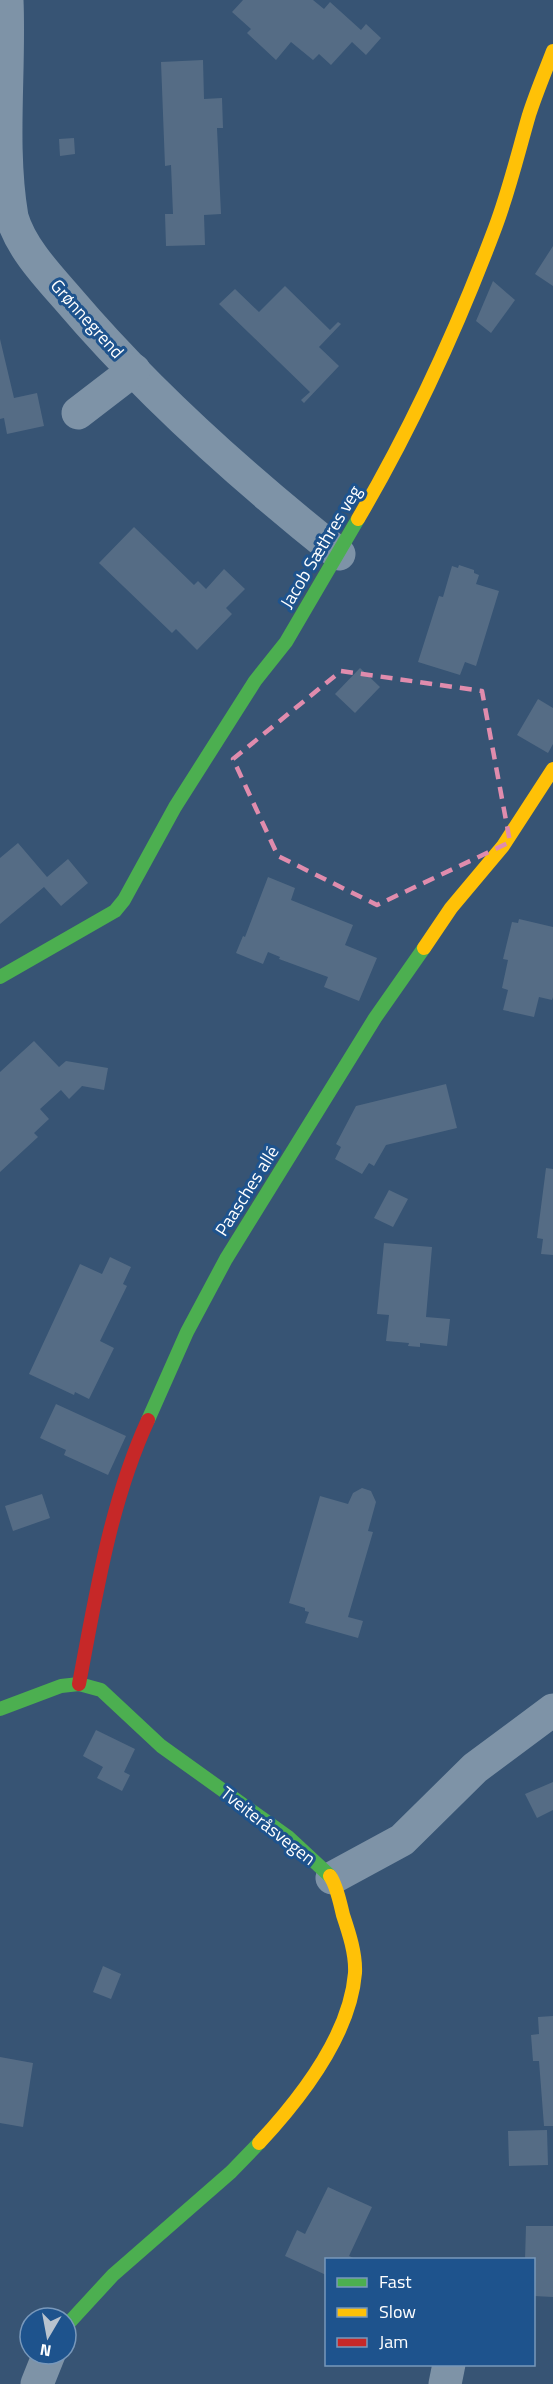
<svg xmlns="http://www.w3.org/2000/svg" width="553" height="2384" font-family="'Titillium Web',sans-serif">
	<style>
		.building { fill: #556c85 }
		.lines { fill: none; stroke-linecap: round; stroke-linejoin: round }
		.street { stroke: #7e93a7; stroke-width: 33 }
		.fast { stroke: #4caf50; stroke-width: 14 }
		.slow { stroke: #ffc107; stroke-width: 14 }
		.jam { stroke: #c62828; stroke-width: 14 }
		.marked { fill: none; stroke: #e08cad; stroke-width: 4.5; stroke-dasharray: 12 8; stroke-linejoin: round }
		.labels { text-anchor: middle; stroke-width: 6; stroke-linejoin: round; paint-order: stroke }
		.street-label { font-size: 18px; fill: #fff; stroke: #1e538d }
	</style>
	<rect width="100%" height="100%" fill="#375474"/>
	<g class="building">
		<polygon points="243,0 313,0 324,9 330,2 361,30 366,24 381,38 366,55 352,42 331,65 319,54 313,60 291,42 276,60 247,33 251,29 232,12"/>
		<polygon points="203,60 204,99 222,98 223,128 217,128 221,214 204,215 205,245 166,246 165,214 173,214 171,165 165,166 161,62"/>
		<polygon points="74,138 75,154 60,156 59,139"/>
		<polygon points="553,246 553,286 535,274"/>
		<polygon points="493,281 515,300 491,333 476,321"/>
		<polygon points="285,286 330,330 338,322 341,324 319,347 339,366 304,403 301,400 310,392 219,304 235,289 259,312"/>
		<polygon points="0,339 14,398 37,393 44,426 7,434 4,418 0,419"/>
		<polygon points="134,527 194,585 198,581 206,589 224,569 245,589 226,608 232,614 197,650 176,629 172,633 99,563"/>
		<polygon points="459,565 474,570 474,573 479,575 476,584 499,591 476,666 465,662 460,675 418,662 439,596 443,597 452,566 458,568"/>
		<polygon points="360,668 380,687 355,713 335,694"/>
		<polygon points="538,699 553,708 553,744 548,753 517,735"/>
		<polygon points="18,843 47,877 68,859 88,883 61,906 44,887 0,924 0,858"/>
		<polygon points="268,877 295,888 291,900 353,925 345,945 377,958 359,1001 324,987 328,977 279,959 280,957 268,952 263,964 236,953 243,936 245,937"/>
		<polygon points="519,919 553,927 553,997 552,1000 539,997 534,1017 503,1010 508,990 502,988 508,960 503,959 512,922 518,923"/>
		<polygon points="34,1041 59,1067 66,1061 108,1068 104,1090 82,1086 69,1099 61,1090 40,1109 49,1119 34,1133 38,1137 0,1172 0,1072"/>
		<polygon points="446,1084 457,1128 386,1145 374,1166 369,1163 362,1174 335,1159 341,1147 336,1144 356,1106"/>
		<polygon points="546,1168 553,1169 553,1255 541,1254 543,1239 537,1238"/>
		<polygon points="389,1190 408,1199 393,1227 374,1218"/>
		<polygon points="384,1243 432,1247 426,1317 450,1319 447,1346 420,1343 420,1347 408,1346 409,1343 386,1341 389,1315 377,1314"/>
		<polygon points="110,1257 131,1267 123,1284 127,1286 100,1341 114,1348 89,1399 75,1392 74,1395 29,1374 80,1264 102,1274"/>
		<polygon points="56,1404 126,1436 108,1475 64,1455 66,1450 40,1438"/>
		<polygon points="362,1488 371,1491 376,1502 368,1531 373,1532 348,1617 363,1621 358,1638 305,1623 309,1612 305,1611 305,1608 289,1603 320,1496 348,1504 353,1493"/>
		<polygon points="42,1494 50,1518 13,1531 5,1506"/>
		<polygon points="96,1730 135,1749 124,1772 130,1775 122,1791 97,1778 103,1767 83,1756"/>
		<polygon points="553,1782 553,1810 537,1818 525,1794"/>
		<polygon points="103,1966 121,1974 111,1999 93,1992"/>
		<polygon points="553,2016 553,2126 544,2126 539,2061 533,2061 531,2035 539,2034 538,2017"/>
		<polygon points="0,2057 33,2063 23,2127 0,2123"/>
		<polygon points="547,2130 548,2165 509,2166 508,2131"/>
		<polygon points="328,2187 372,2207 349,2256 358,2260 326,2260 326,2275 285,2256 297,2230 305,2234"/>
		<polygon points="526,2226 553,2226 553,2297 534,2296 534,2260 525,2260"/>
	</g>
	<g class="lines">
		<g class="street">
			<path d="M7,0C10,71 0,147 12,217C21,248 48,276 68,299C148,393 242,477 339,554"/>
			<polyline points="78,413 134,370"/>
			<polyline points="332,1878 402,1840 475,1768 553,1710"/>
			<polyline points="37,2384 49,2354"/>
			<polyline points="445,2384 449,2364"/>
		</g>
		<g class="fast">
			<polyline points="0,977 115,911 124,900 175,807 255,681 286,642 358,519"/>
			<polyline points="148,1420 187,1332 226,1259 375,1018 424,948"/>
			<polyline points="0,1709 61,1686 79,1684 101,1690 161,1746 288,1837 330,1876"/>
			<polyline points="66,2326 113,2275 231,2172 259,2143"/>
		</g>
		<g class="slow">
			<path d="M358,519C412,427 457,329 495,228C509,191 518,153 529,115C536,93 545,72 553,51"/>
			<polyline points="424,948 451,908 503,846 553,769"/>
			<path d="M259,2143C300,2099 350,2036 355,1973C356,1954 349,1933 343,1915C340,1903 337,1886 330,1876"/>
		</g>
		<path class="jam" d="M79,1684C96,1595 110,1503 148,1420"/>
	</g>
	<path class="marked" d="M341,671L482,691L510,842L377,905L278,856L233,759Z"/>
	<g class="labels">
		<g class="street-label">
			<text transform="translate(87 319) rotate(48)" y="6">Grønnegrend</text>
			<text transform="translate(321 547) rotate(-59)" y="6">Jacob Sæthres veg</text>
			<text transform="translate(247 1191) rotate(-58)" y="6">Paasches allé</text>
			<text transform="translate(268 1826) rotate(38)" y="6">Tveiteråsvegen</text>
		</g>
	</g>
	<rect x="325" y="2258" width="210" height="108" fill="#1e538d" stroke="#7898bb" stroke-width="1.5"/>
	<rect x="337" y="2278" width="30" height="9" fill="#4caf50" stroke="#7898bb" stroke-width="1.5"/>
	<text x="379" y="2288" font-size="18" fill="#ffffff">Fast</text>
	<rect x="337" y="2308" width="30" height="9" fill="#ffc107" stroke="#7898bb" stroke-width="1.5"/>
	<text x="379" y="2318" font-size="18" fill="#ffffff">Slow</text>
	<rect x="337" y="2338" width="30" height="9" fill="#c62828" stroke="#7898bb" stroke-width="1.5"/>
	<text x="379" y="2348" font-size="18" fill="#ffffff">Jam</text>
	<g transform="translate(48 2336) rotate(190)"><circle r="28" fill="#1e538d" stroke="#7898bb" stroke-width="1.5"/>
	<path d="M0-4.5L10 22L0 15L-10 22Z" fill="#b9c3ce"/>
	<text y="-9" font-size="16" font-weight="bold" text-anchor="middle" fill="#ffffff">N</text>
	</g>
</svg>
